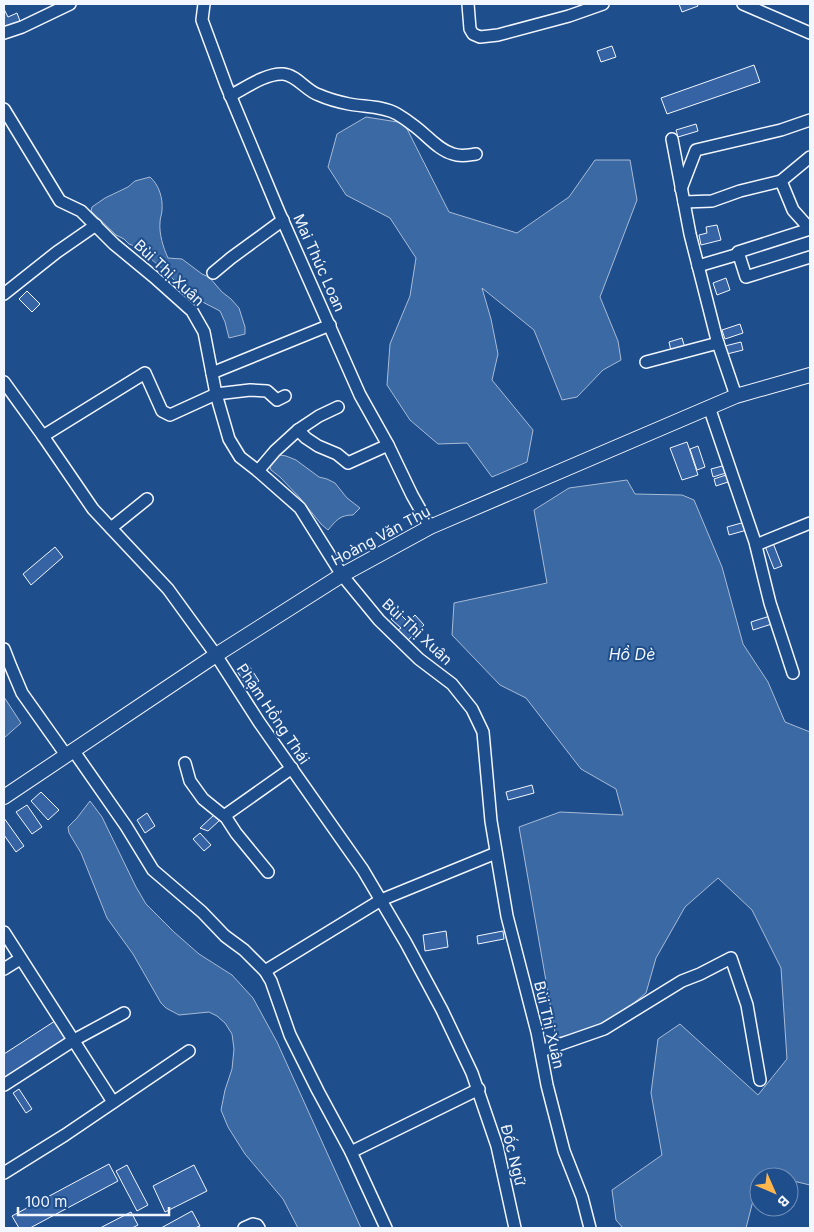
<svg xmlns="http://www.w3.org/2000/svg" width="814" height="1232" font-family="Inter,sans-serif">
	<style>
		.water { fill: #3b69a3; stroke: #a8bbd7 }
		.building { fill: #3563a3; stroke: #f2f6ff }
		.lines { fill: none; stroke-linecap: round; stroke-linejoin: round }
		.minor-casing { stroke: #f2f6ff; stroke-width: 14 }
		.major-casing { stroke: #f2f6ff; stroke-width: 16 }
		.minor { stroke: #1f4e8c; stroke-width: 11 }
		.major { stroke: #1f4e8c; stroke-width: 14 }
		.labels { text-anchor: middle; stroke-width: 4; stroke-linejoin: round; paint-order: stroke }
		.street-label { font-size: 15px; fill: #f2f6ff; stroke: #1f4e8c }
		.water-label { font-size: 16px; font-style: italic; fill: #f2f6ff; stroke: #1f4e8c }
	</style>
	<rect width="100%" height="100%" fill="#1f4e8c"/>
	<g class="water">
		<polygon points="366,117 404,123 449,212 517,233 569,197 595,160 630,160 637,200 600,297 618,341 621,360 603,370 577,397 562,400 534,330 482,288 491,319 498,354 492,380 533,430 527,462 492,477 467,443 438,444 410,420 387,385 390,344 410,296 416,258 390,218 346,195 328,167 337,134"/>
		<path d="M150,177C159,185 163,198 162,210C162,214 160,218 160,222C159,234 163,247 168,258L182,259L202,274L209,277L222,292L231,299L239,308L245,327V334L229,338L225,322L220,311L189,295L164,270L137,247L129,244L124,239L116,235L91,211L92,207L105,198L128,187L135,181Z"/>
		<path d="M280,455L286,456L296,460L319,477L327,479L335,483L347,498L360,508L353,515C339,515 336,521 328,530L321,524L300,498L280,477L271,470L269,464Z"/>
		<polygon points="627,480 635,494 682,495 694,500 722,567 743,644 768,682 785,722 810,732 810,1185 789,1180 789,1177 759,1177 759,1190 755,1193 746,1228 623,1228 616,1220 612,1190 662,1155 651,1093 658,1039 680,1024 758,1095 787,1059 781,968 752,910 718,878 685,907 656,958 646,993 606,1026 556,1038 519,827 560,812 623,815 616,789 581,769 526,698 500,685 452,635 454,603 547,583 534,510 569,488"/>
		<polygon points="4,697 21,723 4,738"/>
		<polygon points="90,801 102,817 136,887 146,904 174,932 199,954 232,975 253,998 277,1042 361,1228 298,1228 283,1199 245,1154 228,1127 221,1110 225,1090 232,1069 234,1049 232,1034 225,1023 217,1016 209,1012 179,1015 166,1008 161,1003 133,954 107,918 81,853 69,833 68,827 77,818"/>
	</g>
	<g class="building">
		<polygon points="679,4 697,4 698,6 682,12"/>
		<polygon points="4,9 8,17 17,13 20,21 4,28"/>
		<polygon points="612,46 616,57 601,62 597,51"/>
		<polygon points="754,65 760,82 667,114 661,98"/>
		<polygon points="696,124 698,131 678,137 676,130"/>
		<polygon points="717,225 721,240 701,245 699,235 707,233 706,227"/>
		<polygon points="726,278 730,290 717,295 713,283"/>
		<polygon points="27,291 40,304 32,312 19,299"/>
		<polygon points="740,324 743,333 725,339 722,330"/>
		<polygon points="682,338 685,348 671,351 669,342"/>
		<polygon points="741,342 743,350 727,354 725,346"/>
		<polygon points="687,442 698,475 682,480 670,448"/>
		<polygon points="698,446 705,467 697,470 690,449"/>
		<polygon points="726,465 729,472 713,477 711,469"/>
		<polygon points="729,474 731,481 716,486 714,479"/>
		<polygon points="745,522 747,530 729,535 727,527"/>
		<polygon points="773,543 782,566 774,569 765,546"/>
		<polygon points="55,547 63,557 31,585 23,574"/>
		<polygon points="398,612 408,622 415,615 424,625 408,640 398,630 401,628 391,619"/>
		<polygon points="773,615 775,623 753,630 751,622"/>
		<polygon points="248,664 259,681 248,688 237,671"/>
		<polygon points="532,785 534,793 508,800 506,792"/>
		<polygon points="41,792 59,810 48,820 31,801"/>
		<polygon points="27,805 42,827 32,834 16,812"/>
		<polygon points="147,813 155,826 145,833 137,820"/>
		<polygon points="215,814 220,820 208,831 200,828"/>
		<polygon points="4,818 24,846 16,852 4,835"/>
		<polygon points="200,833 211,845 204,851 193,839"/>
		<polygon points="446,931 448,947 425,951 423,935"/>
		<polygon points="503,931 504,939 478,944 477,936"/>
		<polygon points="58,1019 71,1039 4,1081 4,1054"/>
		<polygon points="19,1089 32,1109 26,1113 13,1093"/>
		<polygon points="109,1164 118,1181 30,1228 19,1228 12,1216"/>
		<polygon points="127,1165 148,1205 137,1211 116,1171"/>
		<polygon points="194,1165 207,1191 165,1212 153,1186"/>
		<polygon points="192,1211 200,1226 195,1228 161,1228"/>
		<polygon points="131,1212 138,1225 132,1228 100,1228"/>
	</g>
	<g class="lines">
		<g class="minor-casing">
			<g id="minor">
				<polyline points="204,4 202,20 226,85 279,212 360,395 388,445 412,495 430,527"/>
				<polyline points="468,4 470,29 473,34 480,37 498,35 569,16 603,4"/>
				<polyline points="743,4 810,33"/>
				<polyline points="4,33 22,27 70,4"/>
				<path d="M230,96C245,88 266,73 283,74C297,75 306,91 319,95C328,99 339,102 349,104C364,107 383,106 397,114C402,117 408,121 413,125C426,134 438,150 453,154C461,157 468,155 476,154"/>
				<polyline points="4,109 60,201 81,211 114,244 154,277 192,311 204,332 216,394 229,439 240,457 258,471 300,508 342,575 379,620 419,659 452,684 472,709 483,732 491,821 507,916 537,1032 547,1085 564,1151 582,1197 590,1228"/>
				<polyline points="672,139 690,234 717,340 736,396"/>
				<polyline points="810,157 781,181 793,210 810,229"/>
				<polyline points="681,189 696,150 781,130 810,120"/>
				<polyline points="684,202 712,201 740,191 781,181"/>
				<polyline points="810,229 738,252 746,277 810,257"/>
				<polyline points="698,266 739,254"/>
				<polyline points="213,273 231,258 283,220"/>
				<polyline points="4,294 57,252 96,225"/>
				<polyline points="646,362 718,343"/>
				<polyline points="212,373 330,325"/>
				<polyline points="4,382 43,436 93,509 168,589 216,655 259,722 363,870 406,943 442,1010 472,1073 497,1146 515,1228"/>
				<polyline points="709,407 755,542 770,603 793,673"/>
				<polyline points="298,430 319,416 338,407"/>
				<polyline points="43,436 145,373 162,411 170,415 216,394 250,390 267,391 277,400 285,396"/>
				<polyline points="258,471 275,451 298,430 306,438 318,446 337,454 348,463 388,445"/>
				<polyline points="111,528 147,499"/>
				<polyline points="756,545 810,523"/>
				<polyline points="4,649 11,667 22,693 66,755"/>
				<polyline points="73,750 126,826 153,870 202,912 225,936 244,950 265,971 271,981 290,1035 318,1091 351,1152 386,1228"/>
				<polyline points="185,763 190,781 203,799 224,816 292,768"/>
				<polyline points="225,816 236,833 268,872"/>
				<polyline points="4,932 113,1102"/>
				<polyline points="4,969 20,959"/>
				<polyline points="265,971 381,900 496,853"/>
				<polyline points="541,1051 604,1029 682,981 700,974 731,958 747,1005 760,1080"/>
				<polyline points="4,1085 74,1040 124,1013"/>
				<polyline points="351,1152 479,1089"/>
				<polyline points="4,1173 65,1135 189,1051"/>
				<polyline points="244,1228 253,1224 257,1225 259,1228"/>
			</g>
		</g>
		<g class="major-casing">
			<polyline id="major" points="4,797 216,655 342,575 430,527 736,396 810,375"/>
		</g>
		<use href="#minor" class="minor"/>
		<use href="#major" class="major"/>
	</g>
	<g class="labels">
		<g class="street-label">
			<text transform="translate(319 263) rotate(66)" y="5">Mai Thúc Loan</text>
			<text transform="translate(169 273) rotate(43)" y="5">Bùi Thị Xuân</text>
			<text transform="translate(381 536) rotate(-28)" y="5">Hoàng Văn Thụ</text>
			<text transform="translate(417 632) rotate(43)" y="5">Bùi Thị Xuân</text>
			<text transform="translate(273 714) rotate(56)" y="5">Phạm Hồng Thái</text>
			<text transform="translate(549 1025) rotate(77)" y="5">Bùi Thị Xuân</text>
			<text transform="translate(513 1155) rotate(76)" y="5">Đốc Ngữ</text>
		</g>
		<g class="water-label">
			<text x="632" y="660">Hồ Dè</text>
		</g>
	</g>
	<rect width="814" height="1232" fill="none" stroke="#f2f6ff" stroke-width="10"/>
	<g transform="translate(774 1192) rotate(135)"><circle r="24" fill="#1f4e8c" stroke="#7391ba"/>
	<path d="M0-4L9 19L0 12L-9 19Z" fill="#ffb74d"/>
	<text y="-8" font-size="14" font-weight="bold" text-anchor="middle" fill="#f2f6ff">B</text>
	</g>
	<path d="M18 1207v8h151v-8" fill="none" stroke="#f2f6ff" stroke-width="2.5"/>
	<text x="25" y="1207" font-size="15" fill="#f2f6ff" stroke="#1f4e8c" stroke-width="4" paint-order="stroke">100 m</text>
</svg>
